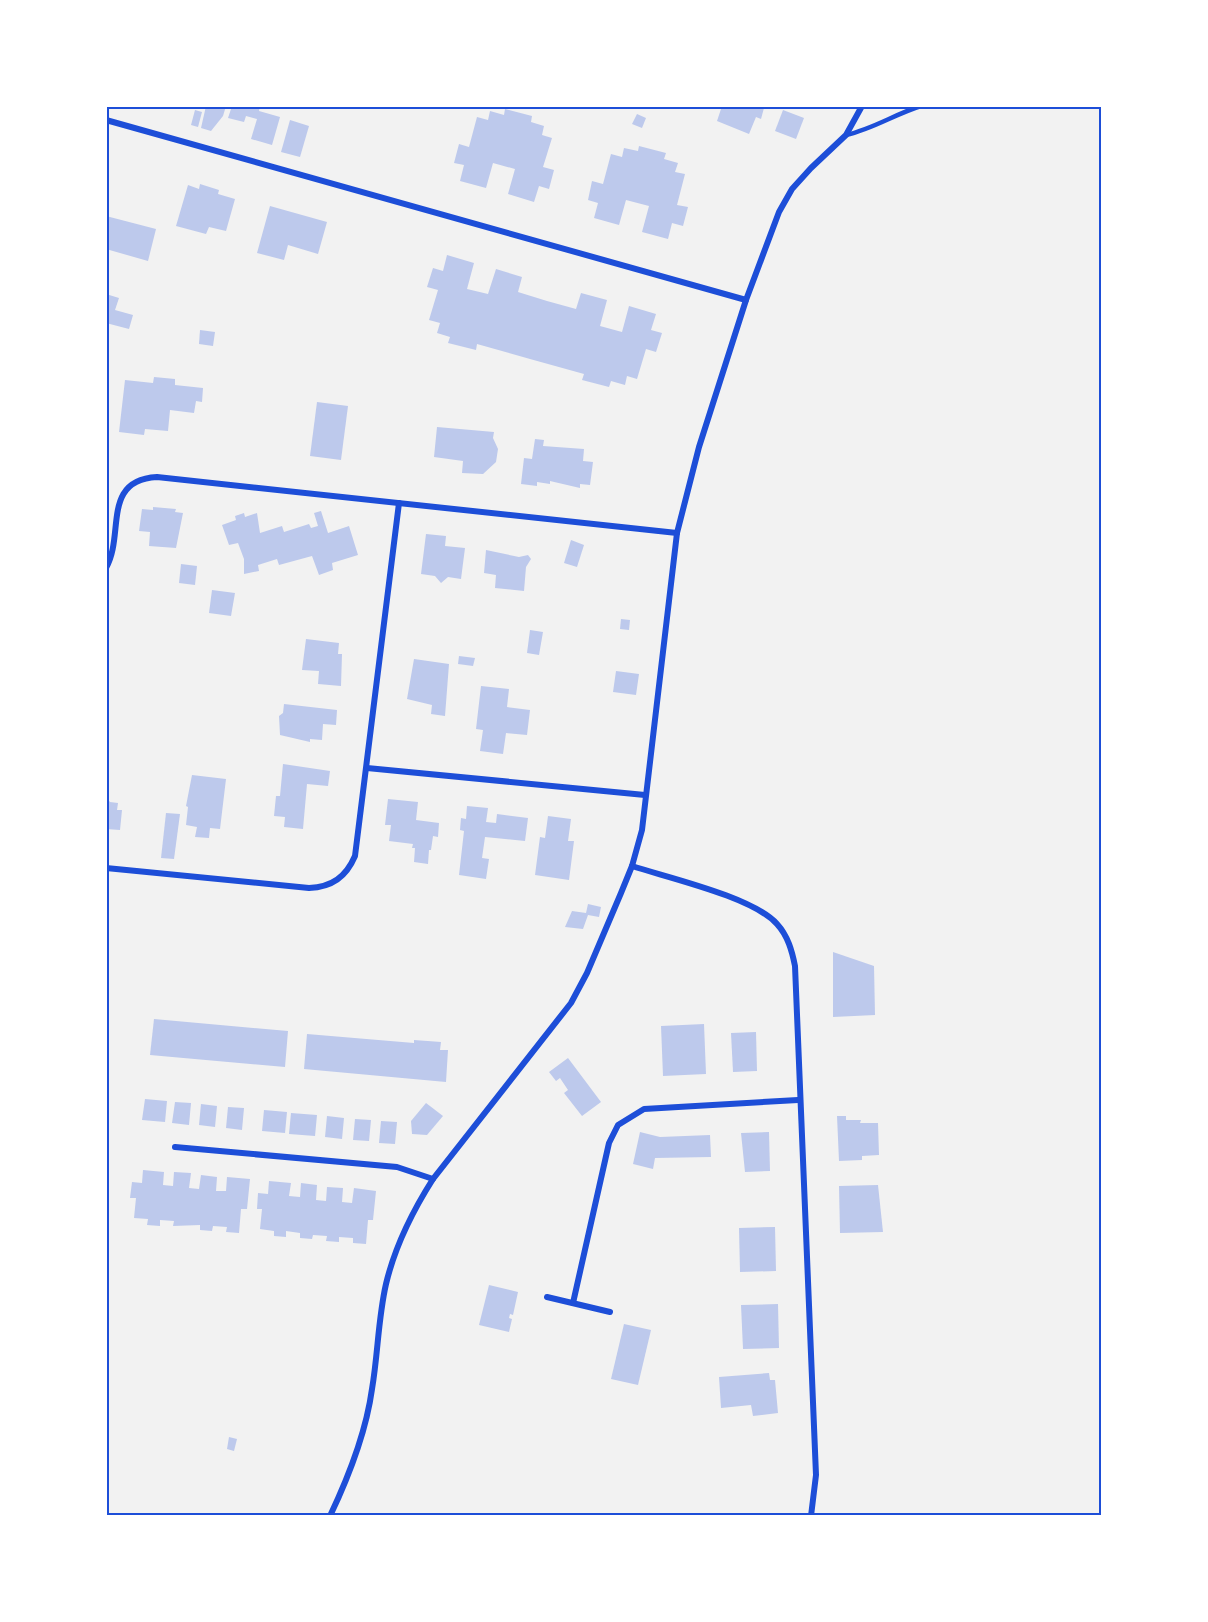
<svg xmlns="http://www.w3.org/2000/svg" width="1208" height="1622" font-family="Commissioner,sans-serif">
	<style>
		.building { fill: #bdc9ec }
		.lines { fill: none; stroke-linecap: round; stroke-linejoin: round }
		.service { stroke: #1d4ed8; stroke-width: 4.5 }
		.minor { stroke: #1d4ed8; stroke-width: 6 }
		.neatline { fill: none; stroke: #1d4ed8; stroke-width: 2 }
	</style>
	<rect width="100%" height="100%" fill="#f2f2f2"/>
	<g class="building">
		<polygon points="206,106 226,106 223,116 211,131 201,128"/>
		<polygon points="232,106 260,106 259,111 280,117 272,145 251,139 257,119 246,116 244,122 228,118"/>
		<polygon points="722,106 760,106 764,108 761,119 756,117 749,134 717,121"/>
		<polygon points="505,109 532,116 531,122 544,126 542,135 552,138 543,167 554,170 549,189 539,186 534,202 508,194 515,169 493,163 486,188 460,181 464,165 454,163 459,144 469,147 477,117 488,120 490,111 504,115"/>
		<polygon points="195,110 202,112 198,127 191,125"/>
		<polygon points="783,110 804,118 796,139 775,131"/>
		<polygon points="637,114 646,118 642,128 632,124"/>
		<polygon points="290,120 309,126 300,157 281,152"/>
		<polygon points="639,146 666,153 664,159 678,163 675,172 685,174 677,205 688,207 683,226 672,223 668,239 642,232 649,206 626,200 619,225 594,218 598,203 588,200 592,181 603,184 611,154 622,157 624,148 638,151"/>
		<polygon points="200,184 219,190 218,194 235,199 226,231 209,227 206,234 176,226 188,185 199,189"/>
		<polygon points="270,206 327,222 318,254 288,245 284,260 257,253"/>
		<polygon points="106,216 156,229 148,261 106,249"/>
		<polygon points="447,255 474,263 467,289 488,294 496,269 522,277 518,292 547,301 576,309 581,293 607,300 600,326 622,332 629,306 656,314 651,330 662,333 656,352 646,349 637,379 627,376 625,385 611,381 609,387 582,380 584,374 530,359 477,344 476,350 448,343 450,337 437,333 440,323 429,320 438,290 427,287 433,268 443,271"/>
		<polygon points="106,294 119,298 115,310 133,315 129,329 106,323"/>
		<polygon points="200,330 215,332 213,346 199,344"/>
		<polygon points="154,377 175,379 175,385 203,388 202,402 196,401 194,413 170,410 168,431 145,429 144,435 119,432 125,380 153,383"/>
		<polygon points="317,402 348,406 341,460 310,456"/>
		<polygon points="437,427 494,432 493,438 498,449 496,462 483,474 462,473 463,461 434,457"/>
		<polygon points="535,439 544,440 543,446 584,449 583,461 593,462 590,485 580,484 580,488 550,481 550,484 537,482 537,486 521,484 524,458 532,459"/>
		<polygon points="153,507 176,509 175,512 183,513 176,548 149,546 150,532 139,531 142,509 153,510"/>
		<polygon points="321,511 328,533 349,526 358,555 332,563 333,570 319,575 312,556 279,565 277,559 258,565 259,571 244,574 244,559 238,543 229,545 222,525 236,520 235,516 244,513 245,517 257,513 260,533 282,526 284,532 309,524 311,528 318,526 314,513"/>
		<polygon points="426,534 446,536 445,546 465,548 461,579 448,577 441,583 435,576 421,574"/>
		<polygon points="571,540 584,545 577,567 564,563"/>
		<polygon points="486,550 519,557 528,555 531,559 526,567 524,591 495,588 496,575 484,573"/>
		<polygon points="181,564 197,566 195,585 179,583"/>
		<polygon points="212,590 235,593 231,616 209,613"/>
		<polygon points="621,619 630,620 629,630 620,629"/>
		<polygon points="530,630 543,632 539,655 527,653"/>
		<polygon points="306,639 339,643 338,654 342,654 341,686 318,684 319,671 302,670"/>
		<polygon points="459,656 475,658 473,666 458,664"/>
		<polygon points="414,659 449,664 445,716 431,714 432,705 407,699"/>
		<polygon points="616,671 639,674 636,695 613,692"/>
		<polygon points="481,686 509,689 507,707 530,710 527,735 506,733 503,754 480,751 483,730 476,729"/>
		<polygon points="284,704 337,710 336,725 323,724 322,740 310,739 310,742 280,735 279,716 283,713"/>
		<polygon points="283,764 330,771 328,786 307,784 303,829 284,827 285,817 274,816 276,796 280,796"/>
		<polygon points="192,775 226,779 220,829 210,828 209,838 195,837 197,827 186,825 188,807 186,806"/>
		<polygon points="106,797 110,802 118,803 117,810 122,810 120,830 106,829"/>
		<polygon points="388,799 418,802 416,820 439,823 438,837 433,836 431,850 429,850 428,864 414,862 415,848 412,848 413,844 389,841 391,825 385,825"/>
		<polygon points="467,806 488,808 486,822 496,823 497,814 528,818 525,841 485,837 482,858 489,859 486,879 459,875 464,831 460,830 461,818 466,819"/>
		<polygon points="166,813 180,814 174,859 161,858"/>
		<polygon points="548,816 571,819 568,841 574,841 569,880 535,875 540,837 545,838"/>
		<polygon points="588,904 601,907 599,917 588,915 583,929 565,927 572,911 586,913"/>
		<polygon points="833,952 874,966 875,1015 833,1017"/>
		<polygon points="154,1019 288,1031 285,1067 150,1055"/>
		<polygon points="704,1024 706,1074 663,1076 661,1026"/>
		<polygon points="756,1032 757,1071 733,1072 731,1033"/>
		<polygon points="307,1034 414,1043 414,1040 441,1042 440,1050 448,1050 446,1082 304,1069"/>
		<polygon points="568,1058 601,1102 582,1116 564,1093 568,1090 560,1078 556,1081 549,1072"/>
		<polygon points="145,1099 167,1101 165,1122 142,1120"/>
		<polygon points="175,1102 191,1103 189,1125 172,1123"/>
		<polygon points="426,1103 443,1116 427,1135 412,1134 411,1121"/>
		<polygon points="201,1104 217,1106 215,1127 199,1125"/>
		<polygon points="228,1107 244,1108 242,1130 226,1128"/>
		<polygon points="264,1110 287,1112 285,1133 262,1131"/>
		<polygon points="291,1113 317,1115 315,1136 289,1134"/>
		<polygon points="327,1116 344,1118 342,1139 325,1137"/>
		<polygon points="837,1116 846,1116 846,1120 861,1120 860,1123 878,1123 879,1155 862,1156 862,1160 839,1161"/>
		<polygon points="355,1119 371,1120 369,1141 353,1140"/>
		<polygon points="381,1121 397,1122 395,1144 379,1143"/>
		<polygon points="640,1132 660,1137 710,1135 711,1157 655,1158 653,1169 633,1164"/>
		<polygon points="769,1132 770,1171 745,1172 741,1133"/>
		<polygon points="143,1170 164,1172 163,1185 173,1186 174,1172 191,1173 189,1188 199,1189 201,1175 217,1177 216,1191 226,1191 227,1177 250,1179 247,1209 241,1209 239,1233 226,1232 227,1227 213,1226 212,1231 200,1230 200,1225 173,1226 174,1221 160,1220 160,1226 147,1225 148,1219 134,1218 136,1198 130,1198 132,1182 142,1183"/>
		<polygon points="269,1181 291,1183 289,1196 300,1197 301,1183 317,1185 316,1200 326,1201 327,1187 343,1188 342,1202 352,1203 354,1188 376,1191 373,1220 368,1220 366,1244 353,1243 353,1238 339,1237 339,1242 326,1241 327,1236 313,1235 312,1239 300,1238 300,1233 286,1231 286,1237 274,1236 274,1231 260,1229 262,1209 257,1209 258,1193 268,1194"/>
		<polygon points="878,1185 883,1232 840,1233 839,1186"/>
		<polygon points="775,1227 776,1271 740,1272 739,1228"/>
		<polygon points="489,1285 518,1292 513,1315 510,1314 509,1318 512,1319 509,1332 479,1325"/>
		<polygon points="778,1304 779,1348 743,1349 741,1305"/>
		<polygon points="624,1324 651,1330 638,1385 611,1379"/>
		<polygon points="769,1373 770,1380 775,1380 778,1413 753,1416 751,1405 721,1408 719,1377"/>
		<polygon points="229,1437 237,1439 234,1451 227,1449"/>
	</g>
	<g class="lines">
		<path class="service" d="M846,135C873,129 895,114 921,106"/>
		<g class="minor">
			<polyline points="106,120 746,300"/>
			<path d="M106,568C125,535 101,480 157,477L677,533"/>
			<polyline points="367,768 645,795"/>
			<path d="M632,866C669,878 753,897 777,924C788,936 792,951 795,966L816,1475L811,1516"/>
			<path d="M106,868L309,888C332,887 346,877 355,856L399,503"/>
			<polyline points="175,1147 397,1167 433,1179"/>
			<polyline points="547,1297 610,1312"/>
			<polyline points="573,1303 609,1143 618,1125 644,1109 798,1100"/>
			<path d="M330,1516C349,1476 366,1433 372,1389C378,1354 378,1319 386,1284C395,1246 412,1212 433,1179L571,1003L587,973L621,893L632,866L642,830L677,533L699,447L746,300L779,212L792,189L811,168L846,135L862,106"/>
		</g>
	</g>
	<rect width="1208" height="1622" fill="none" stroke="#ffffff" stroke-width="216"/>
	<rect x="108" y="108" width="992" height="1406" class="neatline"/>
</svg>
